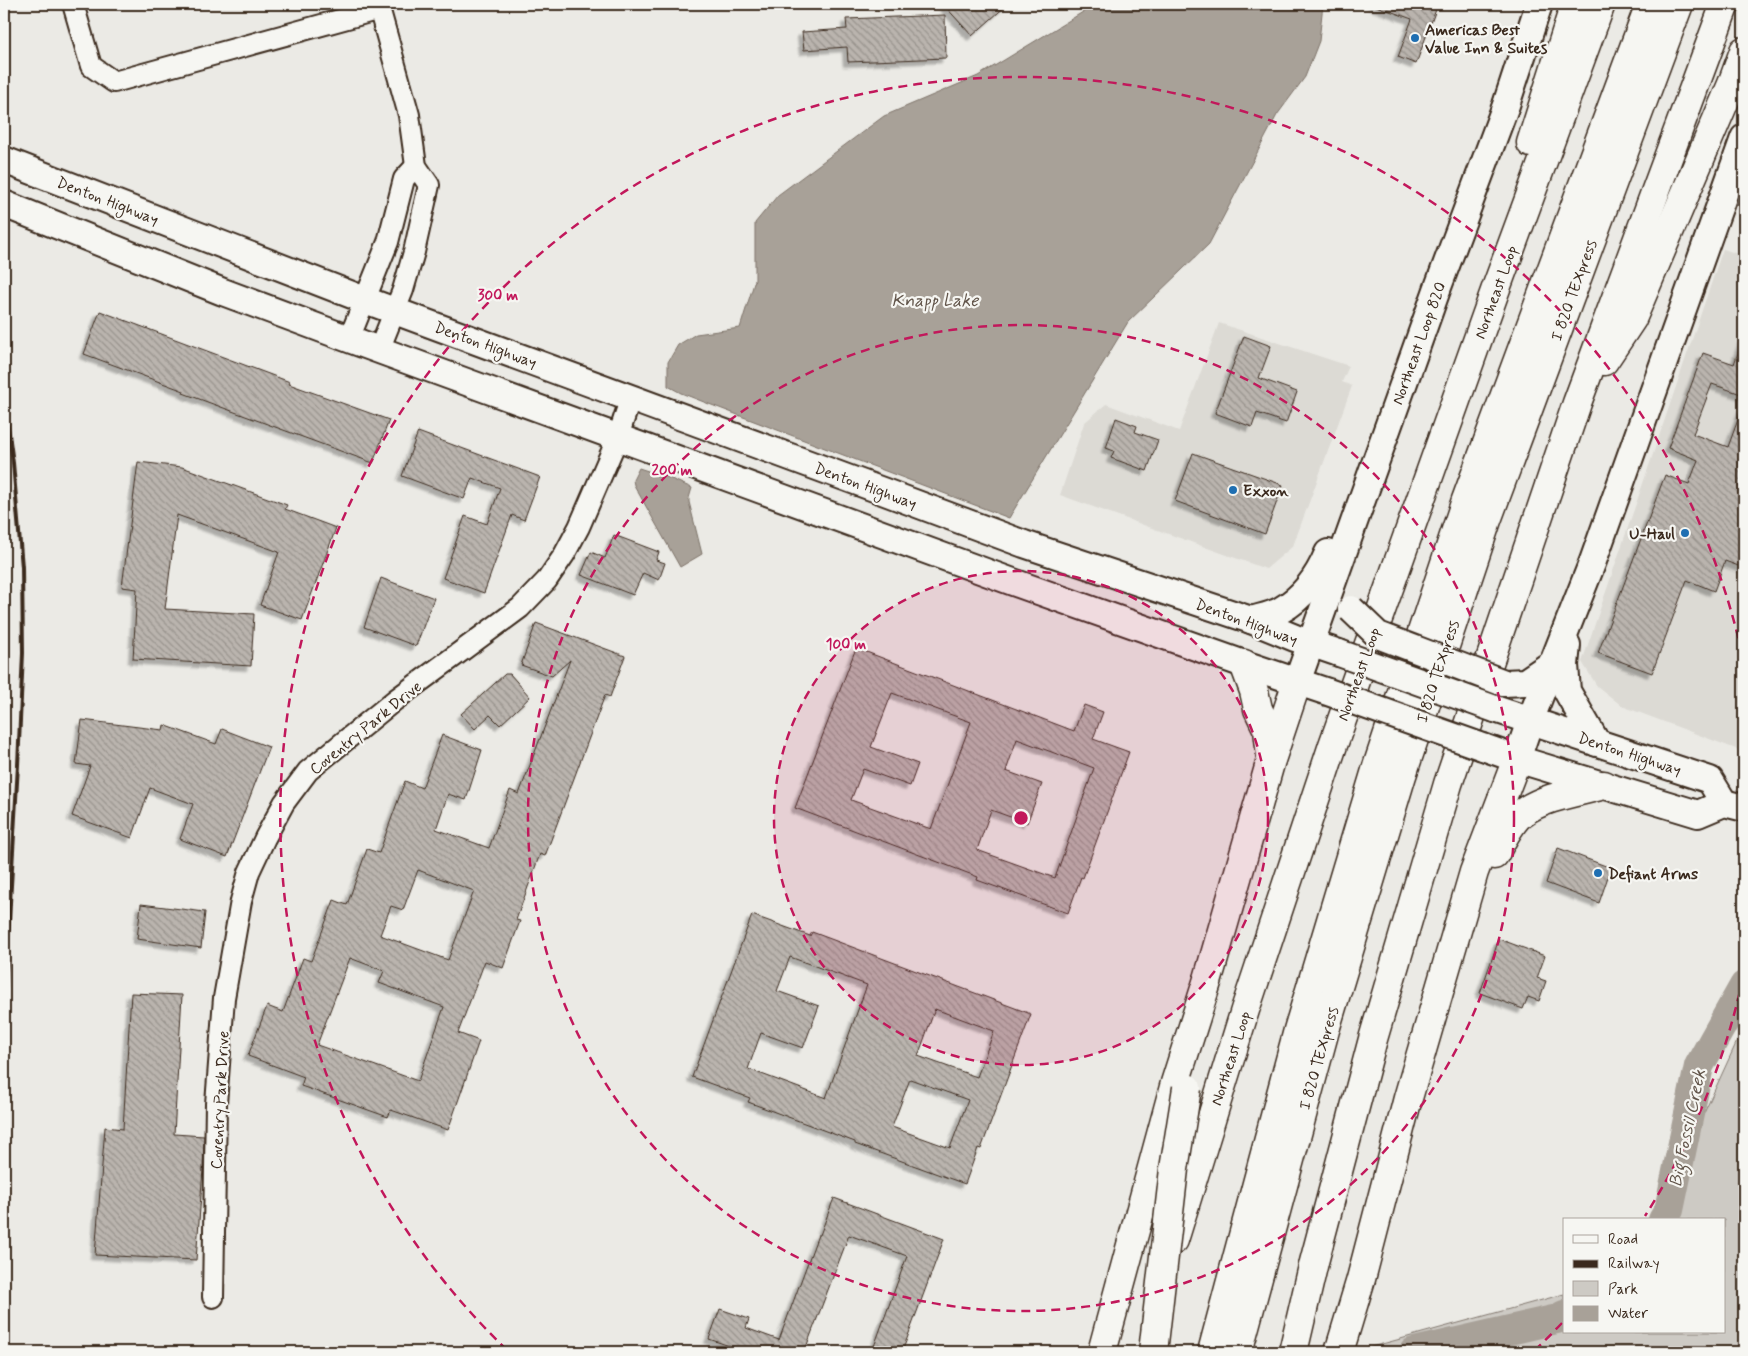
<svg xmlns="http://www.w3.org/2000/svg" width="1748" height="1356" font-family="Mynerve,sans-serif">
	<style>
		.built { fill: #dcdad4 }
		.green { fill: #cdcac4; stroke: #847a71 }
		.water { fill: #a8a198; stroke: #7c7167 }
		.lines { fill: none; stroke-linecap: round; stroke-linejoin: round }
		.river { stroke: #a8a198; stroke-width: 30 }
		.building { fill: url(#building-back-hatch); stroke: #3b2a1e; fill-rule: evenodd; filter: url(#shadow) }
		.minor-casing { stroke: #3b2a1e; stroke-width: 24 }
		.major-casing { stroke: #3b2a1e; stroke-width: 30 }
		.highway-casing { stroke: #3b2a1e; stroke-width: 31 }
		.minor { stroke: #f6f6f2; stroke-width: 20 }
		.major { stroke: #f6f6f2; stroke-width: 26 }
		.highway { stroke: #f6f6f2; stroke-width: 28 }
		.rail { stroke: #3b2a1e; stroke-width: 4 }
		.major-bridge-casing { stroke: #3b2a1e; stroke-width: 30; stroke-linecap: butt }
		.highway-bridge-casing { stroke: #3b2a1e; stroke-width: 31; stroke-linecap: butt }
		.major-bridge { stroke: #f6f6f2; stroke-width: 26 }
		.highway-bridge { stroke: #f6f6f2; stroke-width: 28 }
		.ring { fill: none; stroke: #c2185b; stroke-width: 2.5; stroke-dasharray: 9 6 }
		.poi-dot { fill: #1f6fb2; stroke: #f6f6f2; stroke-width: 2 }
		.labels { text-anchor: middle; stroke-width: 4.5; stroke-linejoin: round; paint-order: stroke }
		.poi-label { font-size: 16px; font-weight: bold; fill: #3b2a1e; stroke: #f6f6f2; text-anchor: start }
		.street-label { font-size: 16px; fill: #3b2a1e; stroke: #f6f6f2 }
		.water-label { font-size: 18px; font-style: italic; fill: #615449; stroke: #f6f6f2 }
		.centre { fill: #c2185b; stroke: #f6f6f2; stroke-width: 2.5 }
		.ring-label { font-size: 15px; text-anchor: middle; font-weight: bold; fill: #c2185b; stroke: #f6f6f2; stroke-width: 4.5; stroke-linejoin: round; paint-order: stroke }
	</style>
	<defs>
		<pattern id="building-back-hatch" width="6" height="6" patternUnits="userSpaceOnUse" patternTransform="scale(1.25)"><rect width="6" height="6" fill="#bab4ae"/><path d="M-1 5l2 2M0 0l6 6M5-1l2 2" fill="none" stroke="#98938d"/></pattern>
		<filter id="shadow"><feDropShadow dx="-4.5" dy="4.5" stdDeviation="1" flood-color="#0004"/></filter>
	</defs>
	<rect width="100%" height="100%" fill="#ebeae5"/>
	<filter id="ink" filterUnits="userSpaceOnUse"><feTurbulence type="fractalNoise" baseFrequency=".02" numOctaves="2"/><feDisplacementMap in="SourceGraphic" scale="10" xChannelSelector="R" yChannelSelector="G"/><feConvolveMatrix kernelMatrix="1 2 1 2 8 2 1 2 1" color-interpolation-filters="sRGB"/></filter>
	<g filter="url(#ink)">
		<g class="built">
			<polygon points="1723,249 1744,256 1744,752 1622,706 1597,686 1582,662"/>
			<polygon points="1219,323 1349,366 1342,382 1352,386 1293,546 1266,569 1060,495 1084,423 1106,404 1179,431"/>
		</g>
		<polygon class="green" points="1744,1026 1744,1352 1363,1352 1364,1349 1564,1294 1564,1332 1724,1332 1724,1220 1655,1220"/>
		<g class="water">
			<polygon points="1096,4 1323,4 1319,41 1305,77 1277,115 1209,244 1128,322 1009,518 709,404 681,393 668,386 668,362 678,345 696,334 740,328 755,280 755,223 778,195 884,116 978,76"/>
			<polygon points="639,468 669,478 692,488 689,498 689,502 702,554 680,567 634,485 633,480"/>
		</g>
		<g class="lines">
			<g class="river">
				<polyline points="1663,1220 1669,1210 1699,1066 1744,986"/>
				<polyline points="1414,1352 1557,1319 1564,1315"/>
			</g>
		</g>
		<g class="building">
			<polygon points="943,4 1008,4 972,36"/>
			<polygon points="1374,4 1438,4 1416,64 1398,57 1412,19 1373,5"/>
			<polygon points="945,15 946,58 848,62 847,47 804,50 802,32 847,29 846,19"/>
			<polygon points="100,311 290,382 289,384 389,420 373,463 183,393 184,391 84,354"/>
			<polygon points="1244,336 1271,346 1259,378 1297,392 1286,423 1257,413 1252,427 1215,413"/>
			<polygon points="1743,339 1744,340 1744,395 1712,384 1693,434 1728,447 1743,406 1744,407 1744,568 1725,561 1714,591 1687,580 1652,673 1598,653 1665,475 1689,484 1698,460 1668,448 1703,353 1734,364"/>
			<polygon points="1116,418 1137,426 1135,432 1158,440 1147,471 1111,458 1114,451 1106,448"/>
			<polygon points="418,432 540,477 524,520 512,515 484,593 443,578 465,516 487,524 500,488 472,478 464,499 402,476"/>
			<polygon points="1193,453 1283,485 1265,534 1175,501"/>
			<polygon points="138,462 182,467 287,505 285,509 336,528 302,620 260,605 279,552 177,515 165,609 254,614 251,666 133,659 137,589 122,587"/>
			<polygon points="614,535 659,552 656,560 665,563 659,580 643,573 633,595 581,575 591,552 605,558"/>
			<polygon points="381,578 434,598 416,646 364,627"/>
			<path d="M536,623L625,656L610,697L605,695L545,856L540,854L516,920L520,921L503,968L485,961L458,1033L479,1041L448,1130L391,1110L388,1117L301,1086L304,1077L248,1056L267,1006L283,1012L303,958L311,961L334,900L347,905L367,849L379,853L405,781L422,788L442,735L482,750L466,800L448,794L436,829L489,848L510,790L519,794L570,660L552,676L521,665ZM418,870L474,891L448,960L380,935L391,906L403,910ZM350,958L384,971L379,983L444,1007L418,1081L317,1045Z"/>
			<path d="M856,648L1074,731L1084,705L1103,712L1093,739L1129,752L1083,878L1081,877L1068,913L977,880L978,877L795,808ZM892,693L971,722L931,829L851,800L863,769L910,786L918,764L871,747ZM1017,739L1094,768L1055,878L977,850L991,810L1027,823L1042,784L1006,771Z"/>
			<polygon points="505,674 510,674 530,697 500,725 490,715 475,729 461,714"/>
			<polygon points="82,720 163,730 164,725 216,744 222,729 269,747 227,857 180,839 193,804 150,788 132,838 72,816 90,766 76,764"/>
			<polygon points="1558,848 1611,868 1599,903 1546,883"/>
			<polygon points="141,904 205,912 201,948 137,939"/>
			<path d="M752,915L810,936L812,932L1031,1014L981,1149L978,1148L965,1184L855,1144V1142L748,1102L750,1098L692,1077ZM790,957L867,985L826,1098L748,1069L761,1033L803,1048L819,1006L777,991ZM935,1009L994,1031L977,1077L918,1056ZM910,1079L968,1100L950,1148L892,1127Z"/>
			<polygon points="1499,939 1545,956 1537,978 1546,981 1539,1001 1528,997 1523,1009 1480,993"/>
			<polygon points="131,993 182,995 174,1134 204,1136 203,1169 196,1260 95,1255 105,1127 123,1129"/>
			<polygon points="834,1198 944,1239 902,1352 872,1352 907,1256 849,1235 805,1350 808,1351 808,1352 747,1352 709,1339 720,1309 749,1319 746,1328 779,1340 818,1235 820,1235"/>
		</g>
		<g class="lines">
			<g class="minor-casing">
				<g id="minor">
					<polyline points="73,4 91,66 114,82 380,9"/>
					<polyline points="378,4 409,115 416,166 429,185 414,252 403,290 379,350"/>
					<polyline points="349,339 388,242 404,179 416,166"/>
					<polyline points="213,1297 216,1104 224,998 241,901 249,872 265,838 284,803 308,771 395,700 520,608 547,580 564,555 579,527 618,437 631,397"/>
				</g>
			</g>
			<g class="major-casing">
				<g id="major">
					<polyline points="4,160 365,300 885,492 1024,544 1251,620 1295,638 1339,653"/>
					<polyline points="4,204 223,292 349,339 1013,582 1244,664 1328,692"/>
					<path d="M1251,620C1261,617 1273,615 1281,610C1304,597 1318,577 1328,553"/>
					<polyline points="1567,645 1565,665 1567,691 1597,743"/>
					<polyline points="1297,682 1438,287 1506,105 1539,4"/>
					<polyline points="1504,683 1525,682 1553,663"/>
					<polyline points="1495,709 1710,780 1724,803"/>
					<polyline points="1483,747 1517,759 1698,814 1724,803 1744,808"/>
					<polyline points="1517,759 1530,721 1593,561 1744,138"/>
				</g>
			</g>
			<g class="highway-casing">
				<g id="highway">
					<polyline points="1531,143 1575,4"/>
					<polyline points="1604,361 1632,319 1732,84 1744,51"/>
					<polyline points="1244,664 1254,691 1258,709 1268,730 1271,756"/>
					<path d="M1494,855C1502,842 1509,823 1522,813C1543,797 1578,792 1604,785"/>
					<polyline points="1174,1240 1245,1010 1333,745 1495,291 1601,4"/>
					<polyline points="1102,1352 1175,1083 1208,979 1271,760 1297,682"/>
					<polyline points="1212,1352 1298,1030 1377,767 1466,500 1650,4"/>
					<polyline points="1238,1352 1325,1030 1402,775 1487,520 1679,4"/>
					<polyline points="1293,1352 1314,1262 1373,1039 1448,784 1577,403 1725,4"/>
					<polyline points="1339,1352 1361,1279 1408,1098 1474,872 1517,759"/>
				</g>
			</g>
			<use href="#minor" class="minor"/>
			<use href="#major" class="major"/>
			<use href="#highway" class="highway"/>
			<polyline class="rail" points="4,398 13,463 22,567 23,653 18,765 4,1006"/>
			<g class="major-bridge-casing">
				<g id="major-bridge">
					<polyline points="1351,609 1378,635 1504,683"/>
					<polyline points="1339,653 1495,709"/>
					<polyline points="1328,692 1483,747"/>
				</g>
			</g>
			<g class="highway-bridge-casing">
				<polyline id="highway-bridge" points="1153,1352 1174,1169 1187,1088"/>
			</g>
			<use href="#major-bridge" class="major-bridge"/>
			<use href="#highway-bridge" class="highway-bridge"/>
		</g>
	</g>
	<circle cx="1021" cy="818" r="247" fill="#c2185b" fill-opacity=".12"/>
	<g class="ring">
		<circle cx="1021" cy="818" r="247"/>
		<circle cx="1021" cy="818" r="493"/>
		<path d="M1743 978A740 740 0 0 1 1645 1216M1562 1323A740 740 0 0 1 1535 1350M507 1350A740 740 0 1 1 1743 658"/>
	</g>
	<g class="poi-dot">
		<circle cx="1415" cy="38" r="5"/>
		<circle cx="1233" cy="490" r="5"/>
		<circle cx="1685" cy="533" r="5"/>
		<circle cx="1598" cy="873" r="5"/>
	</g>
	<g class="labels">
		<g class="poi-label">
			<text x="1425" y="35">Americas Best<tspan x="1425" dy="18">Value Inn &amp; Suites</tspan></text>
			<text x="1243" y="496">Exxon</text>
			<text x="1675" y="539" text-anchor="end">U-Haul</text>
			<text x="1608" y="879">Defiant Arms</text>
		</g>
		<g class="street-label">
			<text transform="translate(108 200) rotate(21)" y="6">Denton Highway</text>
			<text transform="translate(1573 290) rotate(-70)" y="6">I 820 TEXpress</text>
			<text transform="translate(1495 292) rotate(-70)" y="6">Northeast Loop</text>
			<text transform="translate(1418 343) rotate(-70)" y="6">Northeast Loop 820</text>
			<text transform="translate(486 344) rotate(20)" y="6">Denton Highway</text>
			<text transform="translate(866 485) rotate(20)" y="6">Denton Highway</text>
			<text transform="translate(1247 621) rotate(20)" y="6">Denton Highway</text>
			<text transform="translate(1437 671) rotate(-72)" y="6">I 820 TEXpress</text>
			<text transform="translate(1358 674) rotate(-70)" y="6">Northeast Loop</text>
			<text transform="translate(365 727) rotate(-39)" y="6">Coventry Park Drive</text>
			<text transform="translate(1630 753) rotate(18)" y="6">Denton Highway</text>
			<text transform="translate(1230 1058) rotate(-72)" y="6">Northeast Loop</text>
			<text transform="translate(1318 1058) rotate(-74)" y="6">I 820 TEXpress</text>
			<text transform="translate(219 1100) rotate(-87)" y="6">Coventry Park Drive</text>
		</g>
		<g class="water-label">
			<text x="935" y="306">Knapp Lake</text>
			<text transform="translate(1687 1128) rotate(-78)" y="6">Big Fossil Creek</text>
		</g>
	</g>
	<circle cx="1021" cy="818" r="8" class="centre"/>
	<g class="ring-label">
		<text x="498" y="300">300 m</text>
		<text x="672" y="475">200 m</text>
		<text x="846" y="649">100 m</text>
	</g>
	<rect width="1748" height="1356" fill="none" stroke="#f6f6f2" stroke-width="20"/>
	<rect x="10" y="10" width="1728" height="1336" fill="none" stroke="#3b2a1e" stroke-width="2" filter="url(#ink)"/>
	<rect x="1563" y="1218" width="162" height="115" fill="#f6f6f2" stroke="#aba49d"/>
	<rect x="1573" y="1235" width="25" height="8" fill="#f6f6f2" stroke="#aba49d"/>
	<text x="1608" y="1244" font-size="15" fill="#3b2a1e">Road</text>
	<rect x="1573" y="1260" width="25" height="8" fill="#3b2a1e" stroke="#aba49d"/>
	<text x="1608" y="1268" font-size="15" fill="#3b2a1e">Railway</text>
	<rect x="1573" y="1281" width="25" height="15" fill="#cdcac4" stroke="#aba49d"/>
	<text x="1608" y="1294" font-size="15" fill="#3b2a1e">Park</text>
	<rect x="1573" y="1306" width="25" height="15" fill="#a8a198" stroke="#aba49d"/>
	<text x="1608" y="1318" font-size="15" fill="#3b2a1e">Water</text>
</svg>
